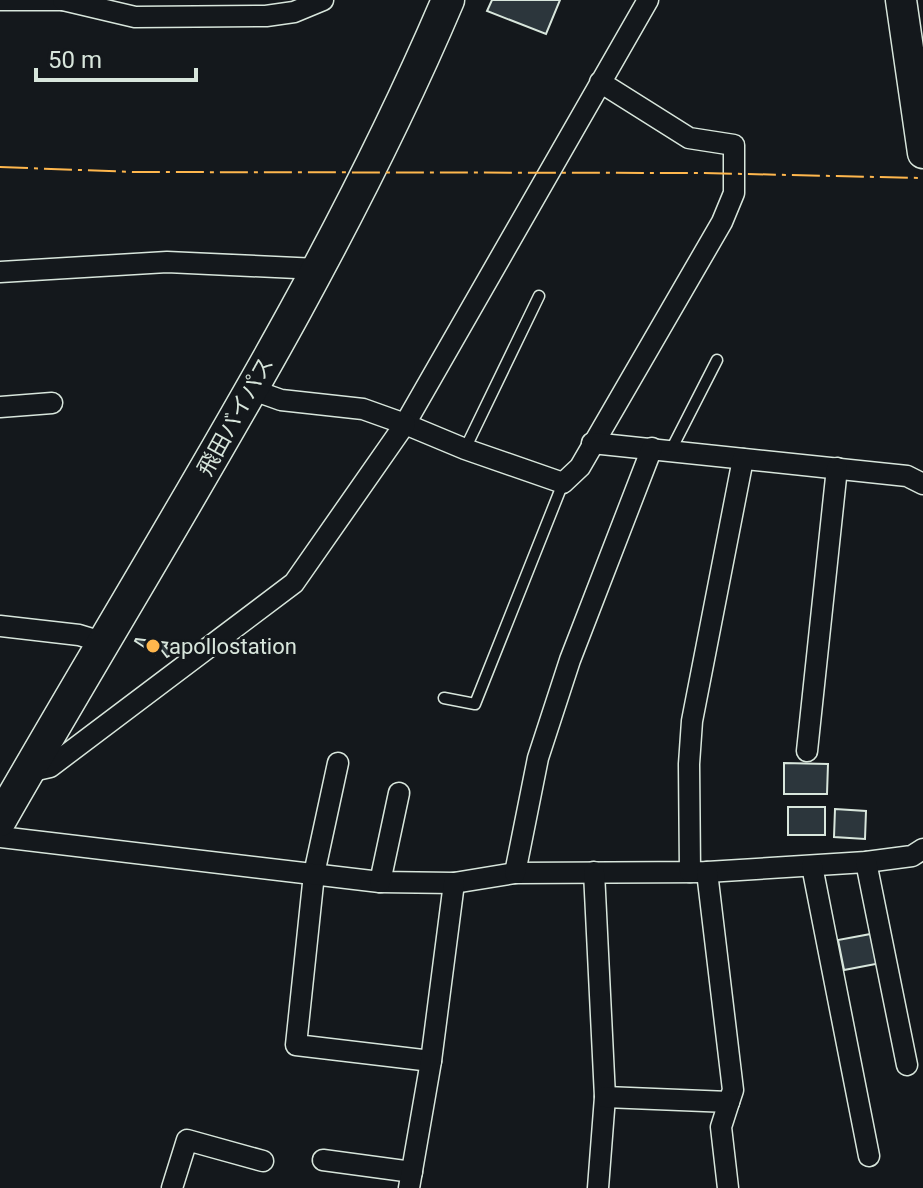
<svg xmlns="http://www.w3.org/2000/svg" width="923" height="1188" font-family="Roboto,'Noto Sans JP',sans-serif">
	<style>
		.building { fill: #2c363c; stroke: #d8e6dc; stroke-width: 2 }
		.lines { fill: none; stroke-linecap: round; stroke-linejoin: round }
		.service-casing { stroke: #d8e6dc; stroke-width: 13 }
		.minor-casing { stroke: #d8e6dc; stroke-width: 23 }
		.primary-casing { stroke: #d8e6dc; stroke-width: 33 }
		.trunk-casing { stroke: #d8e6dc; stroke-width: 35 }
		.service { stroke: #14181c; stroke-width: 10 }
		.minor { stroke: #14181c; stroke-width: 20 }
		.primary { stroke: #14181c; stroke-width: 30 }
		.trunk { stroke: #14181c; stroke-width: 32 }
		.power { stroke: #ffb74d; stroke-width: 2; stroke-dasharray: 28 6 4 6; stroke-linecap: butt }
		.poi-dot { fill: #ffb74d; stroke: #14181c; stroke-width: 3 }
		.labels { text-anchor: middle; stroke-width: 6; stroke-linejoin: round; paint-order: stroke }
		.street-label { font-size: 22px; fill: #d8e6dc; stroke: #14181c }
		.poi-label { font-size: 22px; fill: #d8e6dc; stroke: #14181c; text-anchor: start }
	</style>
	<rect width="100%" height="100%" fill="#14181c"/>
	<g class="building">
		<polygon points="492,0 560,0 546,34 487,11"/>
		<polygon points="136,639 169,643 165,646 172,654 167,657 160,648 155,654 135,641"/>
		<polygon points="784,763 828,764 827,794 784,794"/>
		<rect x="788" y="807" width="37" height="28"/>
		<polygon points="835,809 866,811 865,839 834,837"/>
		<polygon points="876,933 881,963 844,970 838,940"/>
	</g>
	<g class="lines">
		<g class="service-casing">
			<g id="service">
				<polyline points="465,449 539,296"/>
				<polyline points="671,450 717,360"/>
				<polyline points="444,698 475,704 563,483"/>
			</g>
		</g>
		<g class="minor-casing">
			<g id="minor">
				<polyline points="0,0 63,0"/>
				<polyline points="63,0 135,17 266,16 294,12 323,0"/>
				<polyline points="600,82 689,138 734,145 734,193 722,222 580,467 563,483 465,449 405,424 648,0"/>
				<polyline points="0,272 167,262 318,269"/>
				<polyline points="0,407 52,403"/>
				<polyline points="592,443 907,476 923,484"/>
				<polyline points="0,626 79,635 102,642"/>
				<polyline points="807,751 837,468"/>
				<polyline points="338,763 314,874 296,1045 431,1061"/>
				<polyline points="28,772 50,767 294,583 405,424 363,409 281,400 250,389"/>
				<polyline points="0,837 380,882 454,883 515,873 707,872 866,862 912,856 923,849"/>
				<polyline points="866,862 907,1065"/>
				<polyline points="812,866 869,1156"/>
				<polyline points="594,872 605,1097 598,1188"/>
				<polyline points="690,872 689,764 692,721 743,459"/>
				<polyline points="707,872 733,1090 729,1102"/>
				<polyline points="515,873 538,758 570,660 652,448"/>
				<polyline points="380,882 399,793"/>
				<polyline points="605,1097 729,1102 721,1127 728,1188"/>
				<polyline points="323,1160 412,1172"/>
				<polyline points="172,1188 187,1140 263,1161"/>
				<polyline points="409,1188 431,1061 454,883"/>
			</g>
		</g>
		<g class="primary-casing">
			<polyline id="primary" points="901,0 923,153"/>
		</g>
		<g class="trunk-casing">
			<path id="trunk" d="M0,820C154,550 326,287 448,0"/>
		</g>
		<use href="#service" class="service"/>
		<use href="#minor" class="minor"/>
		<use href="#primary" class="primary"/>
		<use href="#trunk" class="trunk"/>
		<polyline class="power" points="0,167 135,172 701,173 923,178"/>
	</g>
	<circle class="poi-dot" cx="153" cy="646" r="8"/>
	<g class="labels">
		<g class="street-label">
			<text transform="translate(235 416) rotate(-61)" y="8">飛田バイパス</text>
		</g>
		<g class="poi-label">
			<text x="169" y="654">apollostation</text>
		</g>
	</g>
	<path d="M36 68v12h160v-12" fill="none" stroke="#d8e6dc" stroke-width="4"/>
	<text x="48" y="68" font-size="24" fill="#d8e6dc" stroke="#14181c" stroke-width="6" paint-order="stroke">50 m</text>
</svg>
